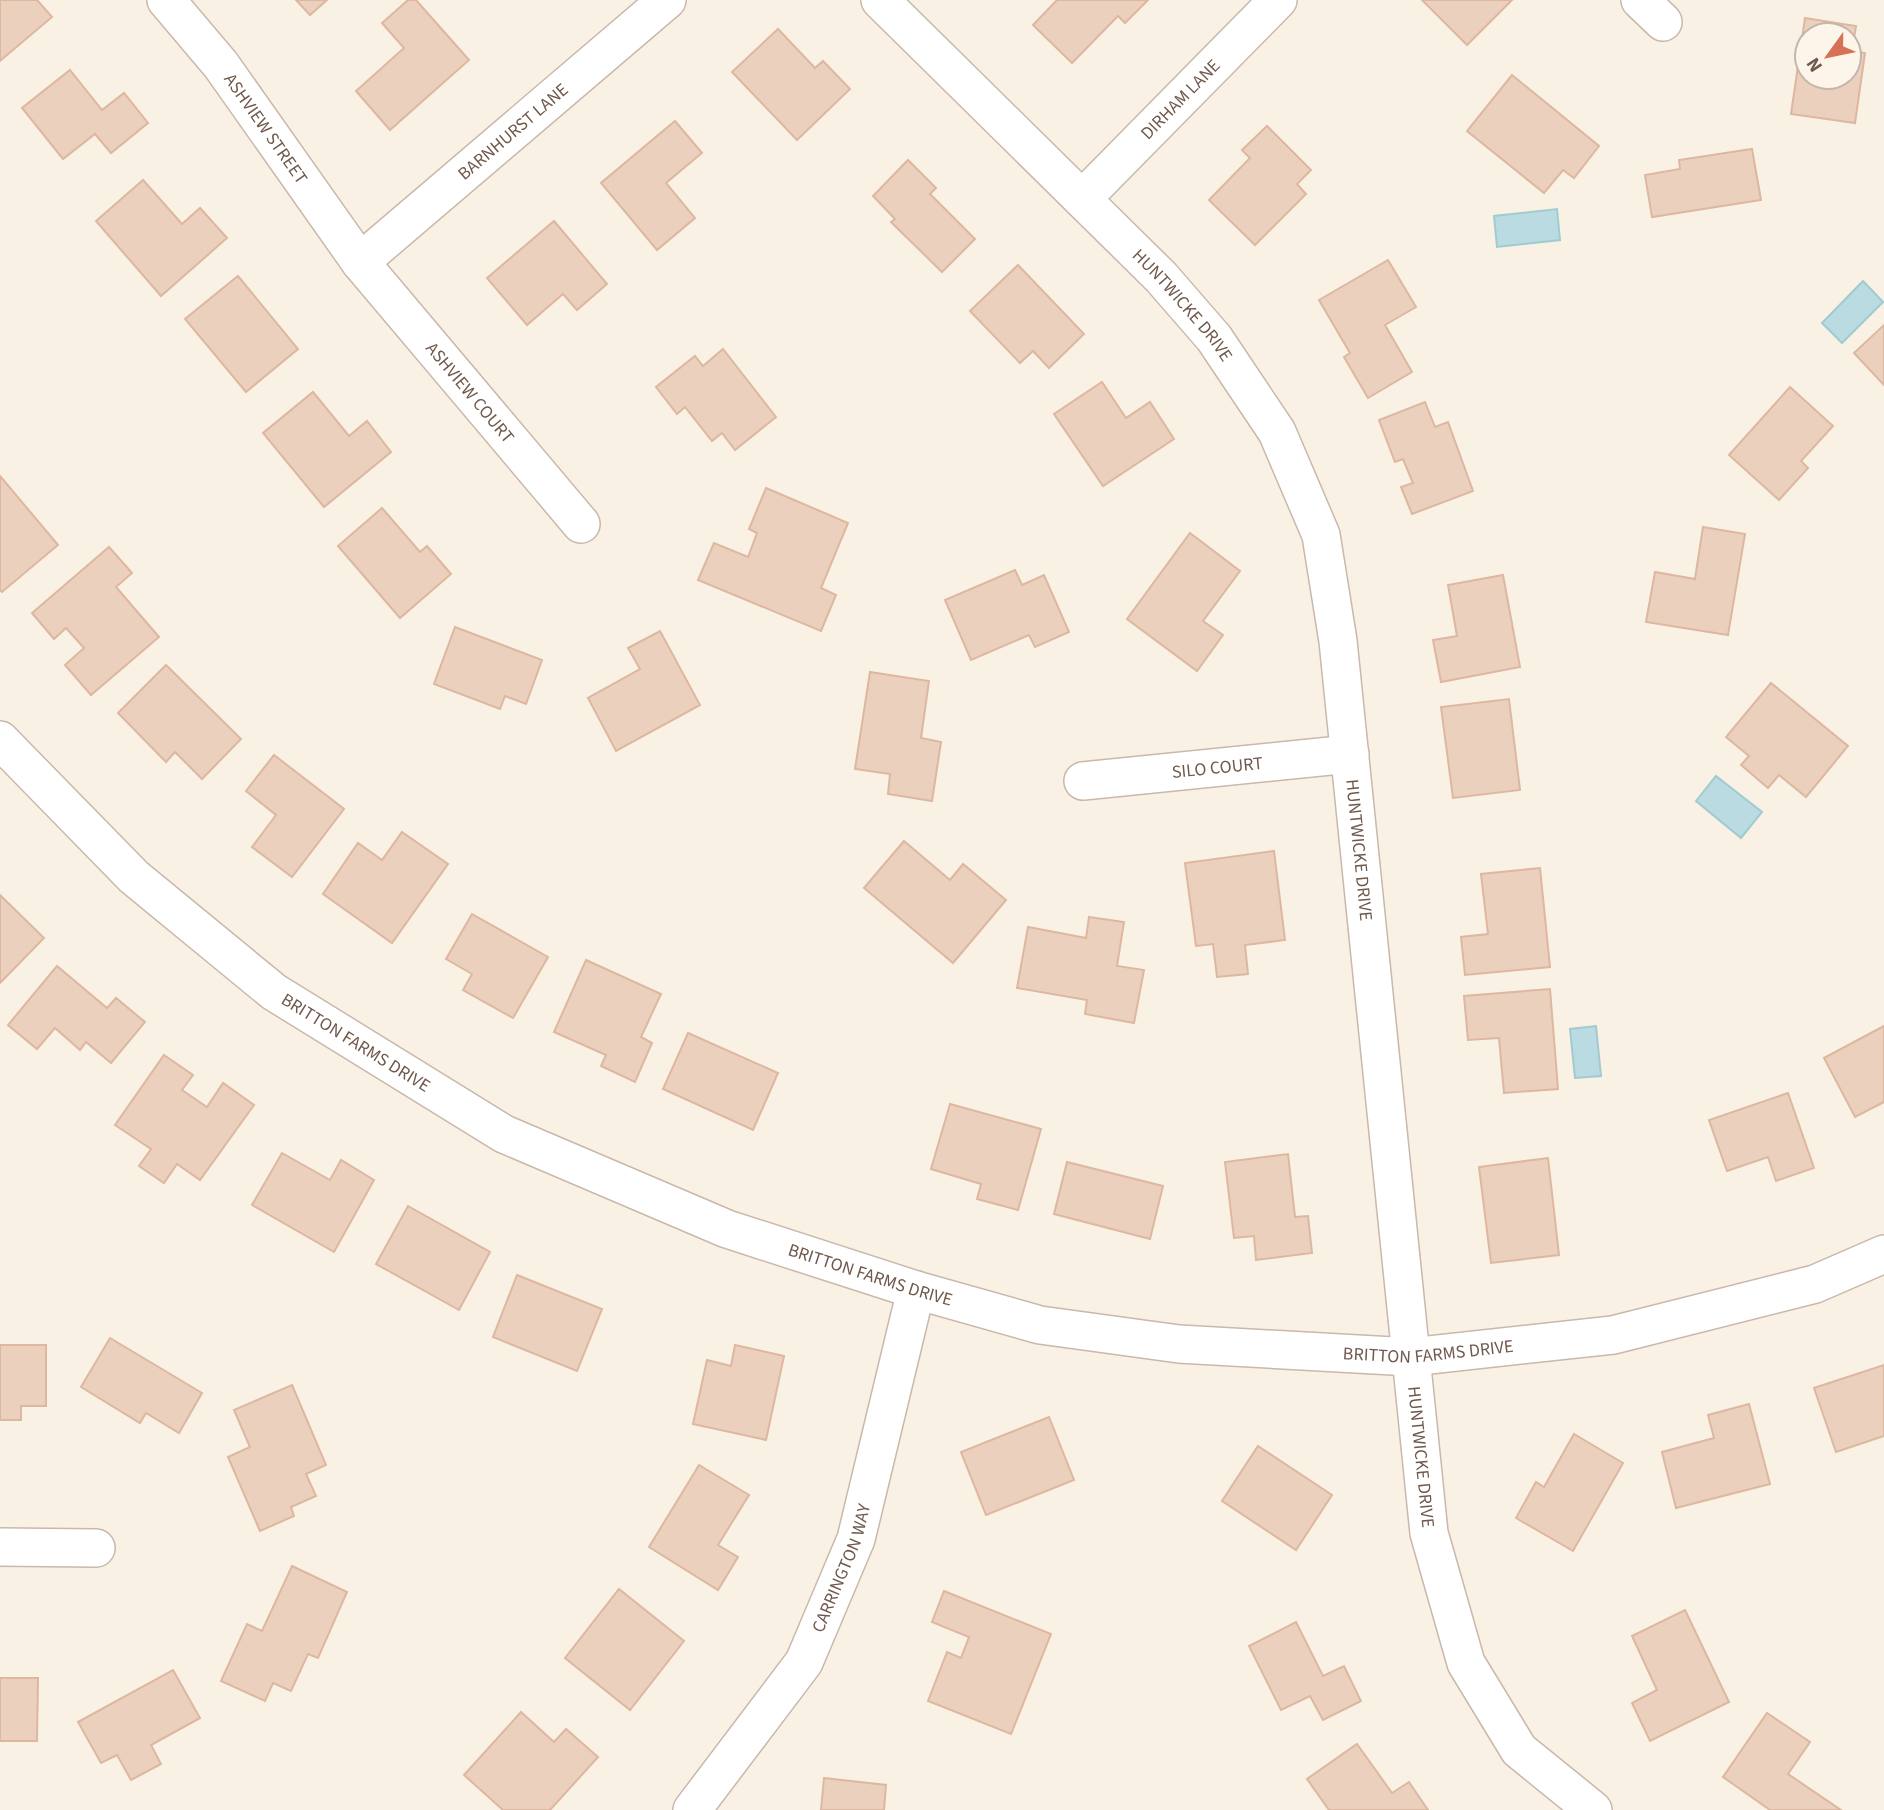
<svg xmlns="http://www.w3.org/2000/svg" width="1884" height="1810" font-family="'Source Sans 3',sans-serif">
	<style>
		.water { fill: #badbe1; stroke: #a2cad1; stroke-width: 2 }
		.building { fill: #ecd0be; stroke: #ddb7a0; stroke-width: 2; fill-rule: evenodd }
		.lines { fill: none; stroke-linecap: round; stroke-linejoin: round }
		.minor-casing { stroke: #c9b8ab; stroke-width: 40 }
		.minor { stroke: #fff; stroke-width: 37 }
		.labels { text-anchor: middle; stroke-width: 6; stroke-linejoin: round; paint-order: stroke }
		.street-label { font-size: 18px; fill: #6f584c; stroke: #fdf5e9 }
	</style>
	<rect width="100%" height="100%" fill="#f9f1e3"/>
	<g class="water">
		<polygon points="1557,209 1560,240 1497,247 1494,216"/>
		<polygon points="1863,281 1883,302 1842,343 1822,323"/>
		<polygon points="1716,776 1762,812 1741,838 1696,801"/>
		<polygon points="1596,1026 1601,1076 1575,1078 1570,1029"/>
	</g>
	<g class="building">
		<polygon points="0,0 37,0 52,17 0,61"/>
		<polygon points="296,0 327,0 310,15"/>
		<polygon points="408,0 416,0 469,60 390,130 356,91 404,48 382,23"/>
		<polygon points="1057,0 1148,0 1125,23 1118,16 1072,63 1033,25"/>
		<polygon points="1422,0 1512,0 1467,45"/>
		<path d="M1805,18L1856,26L1852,51L1865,53L1855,123L1791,114ZM1807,35H1849V77H1807Z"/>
		<polygon points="778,29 815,68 823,61 850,89 797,140 732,72"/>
		<polygon points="70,70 102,110 124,93 148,123 111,153 95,134 63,159 22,108"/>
		<polygon points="1512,75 1599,146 1574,178 1563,170 1544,193 1467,131"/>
		<polygon points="675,121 702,153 666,183 695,218 657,250 601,183"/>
		<polygon points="1267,126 1311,170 1297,184 1306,194 1255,245 1209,200 1250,158 1242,150"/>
		<polygon points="1752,149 1761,200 1652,217 1645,175 1680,169 1679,160"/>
		<polygon points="908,160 936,188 930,194 975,239 942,272 891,222 895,219 873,196"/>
		<polygon points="143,180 182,224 200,208 227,238 161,296 96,221"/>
		<polygon points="554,221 607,284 577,310 563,294 527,325 487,278"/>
		<polygon points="1388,260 1416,307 1385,325 1412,372 1368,398 1344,357 1350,353 1319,300"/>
		<polygon points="1018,265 1084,334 1049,368 1033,351 1020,363 970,311"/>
		<polygon points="238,276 298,349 246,392 185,319"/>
		<polygon points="1884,325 1884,385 1854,353"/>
		<polygon points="723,349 776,417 735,450 722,433 712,441 685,407 677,414 656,387 695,356 703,366"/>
		<polygon points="1102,382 1126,418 1150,402 1174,439 1103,486 1054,414"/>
		<polygon points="1790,387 1833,426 1801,461 1808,468 1779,500 1729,455"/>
		<polygon points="313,392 349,436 367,421 391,452 324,507 263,433"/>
		<polygon points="1425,402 1435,427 1448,422 1473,491 1412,514 1401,487 1413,483 1403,459 1395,462 1379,420"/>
		<polygon points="0,476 58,545 2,592 0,590"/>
		<polygon points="766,488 848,523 821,588 836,595 821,631 698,580 714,543 748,557 757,533 749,529"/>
		<polygon points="382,508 420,552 427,546 451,574 400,618 338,546"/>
		<polygon points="1703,527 1745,534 1728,635 1646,622 1655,572 1695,579"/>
		<polygon points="1190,533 1240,571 1203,621 1223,635 1197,671 1127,619"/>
		<polygon points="109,547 132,573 116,587 159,637 91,695 65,665 84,648 66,628 54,639 32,613"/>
		<polygon points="1015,570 1022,585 1044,575 1069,632 1035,647 1029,635 971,660 945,600"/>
		<polygon points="1503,575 1520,667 1441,682 1433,640 1457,636 1448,585"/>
		<polygon points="455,627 542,660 526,704 505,696 500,709 434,684"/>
		<polygon points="660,631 700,705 616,751 588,698 640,669 628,648"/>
		<polygon points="166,665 241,739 202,779 175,752 166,762 118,713"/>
		<polygon points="870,672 929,681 921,738 941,742 932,801 888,794 890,774 855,769"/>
		<polygon points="1771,683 1848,746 1806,797 1779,775 1768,788 1741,765 1749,756 1726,737"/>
		<polygon points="1509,699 1520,790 1453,798 1441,707"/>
		<polygon points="274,755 344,809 292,877 252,847 276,815 246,791"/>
		<polygon points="402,832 448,864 392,943 323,894 358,843 382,860"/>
		<polygon points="904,841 950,880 963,864 1006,900 953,963 864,888"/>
		<polygon points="1274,851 1285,940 1245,945 1248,974 1217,977 1213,944 1196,946 1185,863"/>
		<polygon points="1540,868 1550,967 1465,975 1461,937 1488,934 1481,874"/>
		<polygon points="0,895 44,938 0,983"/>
		<polygon points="472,914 548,957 513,1018 463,990 472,974 446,959"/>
		<polygon points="1089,917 1124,922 1117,966 1144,970 1134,1023 1085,1014 1087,1000 1017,988 1028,927 1086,938"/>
		<polygon points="586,960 661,994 641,1037 652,1043 635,1082 601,1066 606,1055 554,1032"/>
		<polygon points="57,966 107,1008 116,998 145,1022 111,1063 86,1042 80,1050 55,1028 37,1049 8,1025"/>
		<polygon points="1550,989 1558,1089 1504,1093 1499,1038 1468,1040 1464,996"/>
		<polygon points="1884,1026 1884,1102 1855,1117 1824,1058"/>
		<polygon points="688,1033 778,1073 753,1130 663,1089"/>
		<polygon points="164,1055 193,1075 182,1090 207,1107 223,1083 254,1105 200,1180 177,1164 164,1183 139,1166 151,1149 115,1125"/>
		<polygon points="1788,1093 1814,1168 1776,1181 1768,1157 1727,1171 1709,1120"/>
		<polygon points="950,1104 1041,1129 1018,1210 977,1199 981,1184 931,1169"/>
		<polygon points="282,1153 330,1180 341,1160 374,1180 334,1252 252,1205"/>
		<polygon points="1288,1154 1295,1217 1308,1216 1312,1253 1256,1260 1254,1236 1234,1238 1225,1162"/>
		<polygon points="1548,1158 1559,1255 1491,1263 1479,1167"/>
		<polygon points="1067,1162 1163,1186 1150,1239 1054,1214"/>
		<polygon points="408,1206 490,1252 459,1310 376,1264"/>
		<polygon points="517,1275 602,1309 577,1371 493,1337"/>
		<polygon points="110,1338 202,1393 179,1433 146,1413 140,1423 81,1387"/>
		<polygon points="0,1345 46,1345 46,1406 21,1406 21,1420 0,1420"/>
		<polygon points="735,1345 784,1356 766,1440 693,1424 707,1360 731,1366"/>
		<polygon points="1884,1365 1884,1436 1836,1452 1814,1388"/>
		<polygon points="292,1385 326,1465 306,1474 316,1496 291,1507 294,1516 260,1531 228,1457 250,1447 234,1410"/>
		<polygon points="1749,1404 1770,1484 1676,1508 1662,1452 1714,1438 1708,1415"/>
		<polygon points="1049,1417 1074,1480 986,1515 961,1452"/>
		<polygon points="1574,1434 1623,1463 1573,1551 1516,1518 1536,1482 1544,1487"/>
		<polygon points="1258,1446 1332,1495 1296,1550 1222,1501"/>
		<polygon points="699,1465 749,1495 718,1545 738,1557 718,1590 649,1547"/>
		<polygon points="292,1566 347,1592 318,1658 308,1654 291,1691 273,1683 265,1701 221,1681 247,1624 262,1631"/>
		<polygon points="619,1589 684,1641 630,1710 565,1658"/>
		<polygon points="944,1591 1051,1634 1011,1734 928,1701 947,1652 961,1658 969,1637 932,1622"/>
		<polygon points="1685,1610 1729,1702 1650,1741 1632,1703 1657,1690 1632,1636"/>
		<polygon points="1296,1622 1323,1676 1344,1666 1361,1701 1323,1720 1310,1696 1281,1710 1249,1646"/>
		<polygon points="173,1670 200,1718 151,1745 161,1764 131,1780 117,1755 101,1763 78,1722"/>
		<polygon points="0,1678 38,1678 37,1741 0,1741"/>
		<polygon points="521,1712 554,1742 566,1729 598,1757 550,1810 503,1810 464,1775"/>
		<polygon points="1767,1713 1810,1742 1788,1774 1841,1810 1770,1810 1723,1777"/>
		<polygon points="1357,1744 1392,1793 1409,1782 1428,1810 1329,1810 1307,1779"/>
		<polygon points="824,1778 886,1785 884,1810 821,1810"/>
	</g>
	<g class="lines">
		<g class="minor-casing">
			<g id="minor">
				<path id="s1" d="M166,0L221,65L360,262L581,524"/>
				<path id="s2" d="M880,0L1161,277L1214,338L1277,432L1321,535L1338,641L1429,1533L1466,1663L1519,1750L1593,1810"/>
				<polyline points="1640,0 1663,22"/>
				<path id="s3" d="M1082,199L1278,0"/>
				<path id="s4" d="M360,262L667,0"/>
				<path id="s5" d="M0,740L134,877L274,992L504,1134L727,1229L916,1290L1040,1325L1179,1344L1411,1357L1613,1335L1815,1284L1884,1254"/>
				<path id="s6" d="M1083,781L1350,754"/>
				<polyline points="0,1547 96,1548"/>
				<path id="s7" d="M692,1810L804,1662L856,1539L916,1290"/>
			</g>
		</g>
		<use href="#minor" class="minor"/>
	</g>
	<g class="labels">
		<g class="street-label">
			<text dy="6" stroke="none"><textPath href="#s3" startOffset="140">DIRHAM LANE</textPath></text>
			<text dy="6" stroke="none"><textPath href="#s1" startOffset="163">ASHVIEW STREET</textPath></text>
			<text dy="6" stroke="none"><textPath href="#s4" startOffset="201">BARNHURST LANE</textPath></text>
			<text dy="6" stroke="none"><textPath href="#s2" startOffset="430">HUNTWICKE DRIVE</textPath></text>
			<text dy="6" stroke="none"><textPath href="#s1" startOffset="497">ASHVIEW COURT</textPath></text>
			<text dy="6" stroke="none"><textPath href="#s6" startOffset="135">SILO COURT</textPath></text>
			<text dy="6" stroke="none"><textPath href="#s2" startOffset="1018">HUNTWICKE DRIVE</textPath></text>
			<text dy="6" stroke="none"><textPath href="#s5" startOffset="469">BRITTON FARMS DRIVE</textPath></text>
			<text dy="6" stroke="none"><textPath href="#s5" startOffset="1036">BRITTON FARMS DRIVE</textPath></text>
			<text dy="6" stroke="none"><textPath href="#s5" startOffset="1603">BRITTON FARMS DRIVE</textPath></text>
			<text dy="6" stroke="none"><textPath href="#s2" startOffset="1628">HUNTWICKE DRIVE</textPath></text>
			<text dy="6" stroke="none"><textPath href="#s7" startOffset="287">CARRINGTON WAY</textPath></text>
		</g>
	</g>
	<g transform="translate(1828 56) rotate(237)"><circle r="33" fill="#fdf5e9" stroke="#c4b6aa" stroke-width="2"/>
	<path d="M0-5L12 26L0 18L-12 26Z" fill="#d77155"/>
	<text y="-10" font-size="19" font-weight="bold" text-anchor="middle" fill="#6f584c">N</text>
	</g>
</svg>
